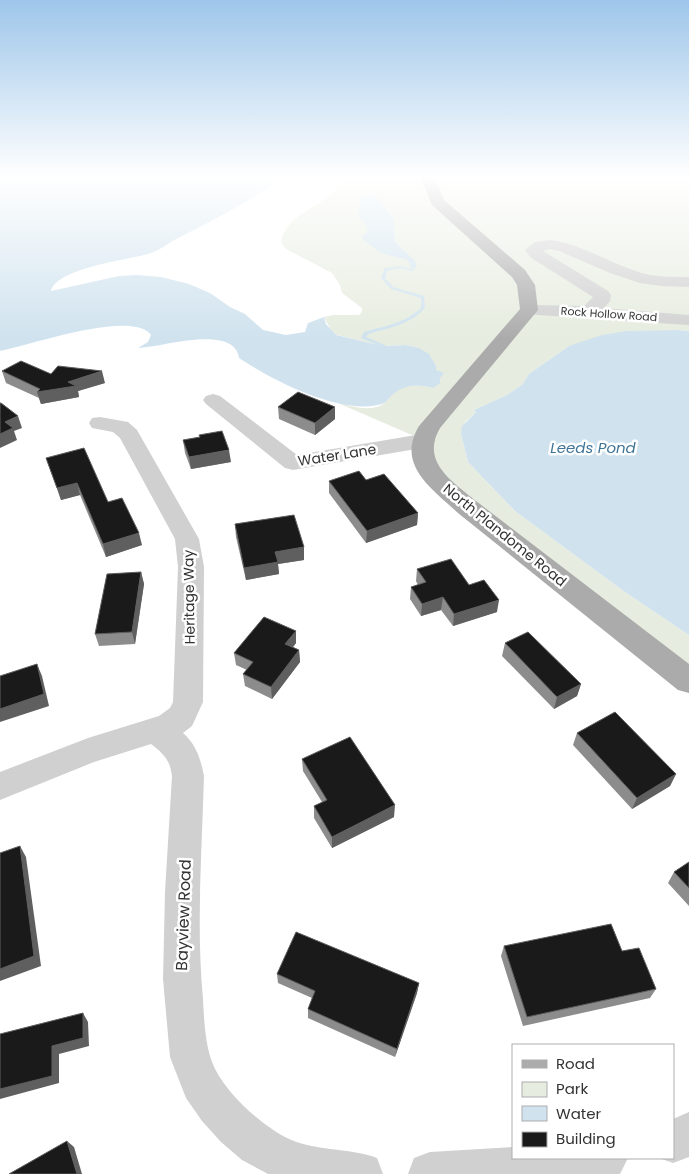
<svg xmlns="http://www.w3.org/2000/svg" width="689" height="1174" font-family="Poppins,sans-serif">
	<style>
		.green { fill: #e6ecdf }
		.water { fill: #cfe2ee }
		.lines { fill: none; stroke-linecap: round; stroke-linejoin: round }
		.stream { fill: #cfe2ee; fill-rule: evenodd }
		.minor { fill: #d0d0d0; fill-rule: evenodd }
		.major { fill: #ababab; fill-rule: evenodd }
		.wall { fill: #8c8c8c }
		.shaded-wall { fill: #5f5f5f }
		.building { fill: #1a1a1a; stroke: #5f5f5f }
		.labels { text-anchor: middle; stroke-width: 5; stroke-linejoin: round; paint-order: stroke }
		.far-street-label { font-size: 11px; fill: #333; stroke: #fff }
		.street-label { font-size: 14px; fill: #333; stroke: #fff }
		.water-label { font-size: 15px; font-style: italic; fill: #3f7597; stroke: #fff }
		.near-street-label { font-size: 16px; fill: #333; stroke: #fff }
	</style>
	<rect width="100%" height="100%" fill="#fff"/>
	<path class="green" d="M346,176H689V331L679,330L569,346L529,374L522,385L507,395L474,410L476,412L465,422L461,434L468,462L515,511L625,592L689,635V681L436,479L421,439L338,403C351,406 372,413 385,403C387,401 389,397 392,394C405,383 417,384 433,388L436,370L419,348L406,345L383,346L333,334L324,317L333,315H359L362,312V308L342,293L340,285L332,273L286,249L281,242C285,219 310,210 328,197C335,192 340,183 346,176Z"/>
	<g class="water">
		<path d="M0,176H288C252,199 216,220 178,238C165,245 160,251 144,255C124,260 56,269 51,291L119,276L137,275L161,277L189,284L210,293L230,307L245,314L263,330L286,335L305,332L308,323L324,317L326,324L336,335L383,346L406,345L419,348L429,354L436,366V370L444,373L440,378V383L433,388C413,382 397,386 385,403C345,418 272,380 239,358C234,323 160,348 138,348L148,342L151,335C132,309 28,346 0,351Z"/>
		<polygon points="373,192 394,219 395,242 414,260 417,266 412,270 408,260 381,253 362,239 363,235 368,232 366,225 358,217 361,199"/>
		<polygon points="679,330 689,331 689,635 625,592 515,511 468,462 461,434 462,426 476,412 474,410 507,395 522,385 529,374 569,346 602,335 627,331"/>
	</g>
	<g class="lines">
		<path class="stream" d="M401,266L414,270L412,271L401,268L388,270L385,278L393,287L424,296L425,308C410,325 389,328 368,334L366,337L385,345V347H383L361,338L364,332C385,326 405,323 421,308V298L391,289L381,278L385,268Z"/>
		<g class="minor">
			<path d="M550,240C586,245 615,267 650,275C663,277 676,277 689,277V287L662,286L640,283L610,273L559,251L550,249L543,251L608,291L611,295L610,301L604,308L689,315V325L523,314L520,310L523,306L529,305L584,306L593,297L530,257L525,250L535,242Z"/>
			<polygon points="213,394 220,396 297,455 422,434 430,436 433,441 430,446 422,448 293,470 285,468 206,404 203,400 206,396"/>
			<path d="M100,417L128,422L137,430L199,539L204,567L203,702L192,726L183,733C196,744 201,760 204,776C202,850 196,925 203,999C204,1019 205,1043 212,1062C223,1091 259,1123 285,1137C313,1152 348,1147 377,1158L383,1174H268L242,1160L221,1142L202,1121L186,1098L170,1057L163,979L165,892L172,776C170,760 164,754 151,744L94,762L0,800V772L88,738L159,716L170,708L173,702L178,567L175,539L120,438L113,432L92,428L89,423L92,418Z"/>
			<polygon points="689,1112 689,1157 673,1163 659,1158 673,1158 673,1119"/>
			<polygon points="513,1147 513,1158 628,1158 620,1174 408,1174 414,1158 430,1152"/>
		</g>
		<path class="major" d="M422,176H436L435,179L444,200L525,270L535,285L538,310L440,428C420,462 453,482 476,501L689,664V693L678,690L458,513C431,488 396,465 419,426L520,309L517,285L512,277L432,205L421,179Z"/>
	</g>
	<g class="wall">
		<polygon points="2,371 51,374 105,383 78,391 79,397 41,404 39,398 6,383"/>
		<polygon points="278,407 335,419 315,435 279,419"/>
		<polygon points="183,440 231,462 191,469 185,453"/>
		<polygon points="46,458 108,502 142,545 106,557 80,495 61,500"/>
		<polygon points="366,480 418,513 417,525 366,543 329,493 329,481"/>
		<polygon points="235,524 304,560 278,564 279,574 246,580 236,537"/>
		<polygon points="417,569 469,585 497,612 453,626 441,610 421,616 410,599 411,587 418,585 416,581"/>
		<polygon points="141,572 144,584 135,644 99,646 95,634"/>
		<polygon points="296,631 296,643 293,647 299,650 300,662 272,699 245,686 243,674 247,670 236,665 234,653"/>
		<polygon points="505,643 581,684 577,696 554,709 502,656"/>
		<polygon points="577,733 676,774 670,786 632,809 573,745"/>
		<polygon points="302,759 394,817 332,848 314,818 314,806 322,802 303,771"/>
		<polygon points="689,862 689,906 668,883 674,872"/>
		<polygon points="504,946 622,951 656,989 650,998 523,1026 501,956"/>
		<polygon points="277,974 419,983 417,993 395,1057 308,1018 308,1009 312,998 278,983"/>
	</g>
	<g class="shaded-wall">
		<polygon points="102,371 105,383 78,391 79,397 41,404 37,392 68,382"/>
		<polygon points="335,407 335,419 315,435 315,423"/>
		<polygon points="18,416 22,428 14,431 17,440 0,448 0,434 5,422"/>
		<polygon points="229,450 231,462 191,469 189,457"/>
		<polygon points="77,483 80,495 61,500 57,488"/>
		<polygon points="418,513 417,525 366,543 367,531"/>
		<polygon points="139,533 142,545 106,557 103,544"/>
		<polygon points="304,547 304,560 278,564 279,574 246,580 244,568 275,552"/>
		<polygon points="141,572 144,584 135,644 132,632"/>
		<polygon points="443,597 441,610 421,616 422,604"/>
		<polygon points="499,600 497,612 453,626 454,614"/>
		<polygon points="296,631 296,643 286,656 285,644"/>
		<polygon points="299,650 300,662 272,699 271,687"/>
		<polygon points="37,664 42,676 49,706 0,722 0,709"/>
		<polygon points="581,684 577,696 554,709 557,697"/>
		<polygon points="676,774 670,786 632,809 637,798"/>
		<polygon points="395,805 394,817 332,848 332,837"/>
		<polygon points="20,846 26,857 41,966 0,981 0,969"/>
		<polygon points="419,983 417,993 395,1057 397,1049"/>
		<polygon points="83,1013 88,1022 89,1046 59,1054 59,1083 0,1099 0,1089"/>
		<polygon points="67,1141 74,1147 82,1174 77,1174"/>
	</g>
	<g class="building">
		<polygon points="21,361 51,374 58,366 102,371 68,382 76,386 37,392 40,389 2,371"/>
		<polygon points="298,392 335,407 315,423 278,407"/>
		<polygon points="0,403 1,403 18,416 5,422 13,428 0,434"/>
		<polygon points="222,431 229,450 189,457 183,440 200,437 199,435"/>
		<polygon points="84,448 108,502 122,498 139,533 103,544 77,483 57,488 46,458"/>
		<polygon points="359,471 366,480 384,474 418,513 367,531 329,481"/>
		<polygon points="294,515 304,547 275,552 278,562 244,568 235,524"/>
		<polygon points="451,559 469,585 484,580 499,600 454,614 443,597 422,604 411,587 426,582 417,569"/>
		<polygon points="141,572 132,632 95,634 107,574"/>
		<polygon points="264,617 296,631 285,644 299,650 271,687 243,674 253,662 234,653"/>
		<polygon points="528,632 581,684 557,697 505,643"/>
		<polygon points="37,664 44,694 0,709 0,676"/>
		<polygon points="615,712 676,774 637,798 577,733"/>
		<polygon points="350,737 395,805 332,837 314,806 327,800 302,759"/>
		<polygon points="20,846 34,956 0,969 0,853"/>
		<polygon points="689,862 689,888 674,872"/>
		<polygon points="611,924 622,951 639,948 656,989 527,1017 504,946"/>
		<polygon points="296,932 419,983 397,1049 308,1009 315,991 277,974"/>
		<polygon points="83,1013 83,1038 52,1046 52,1076 0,1089 0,1034"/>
		<polygon points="67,1141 77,1174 9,1174"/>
	</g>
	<linearGradient id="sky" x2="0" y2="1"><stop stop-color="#9ec6ea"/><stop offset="0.52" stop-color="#fff"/><stop offset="1" stop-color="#fff" stop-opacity="0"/></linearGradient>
	<rect width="689" height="340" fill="url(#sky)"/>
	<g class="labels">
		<g class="far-street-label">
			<text transform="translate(609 314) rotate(4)" y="4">Rock Hollow Road</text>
		</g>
		<g class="street-label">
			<text transform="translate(337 455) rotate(-9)" y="5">Water Lane</text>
			<text transform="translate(505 535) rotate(39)" y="5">North Plandome Road</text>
			<text transform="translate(189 597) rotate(-91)" y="5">Heritage Way</text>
		</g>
		<g class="water-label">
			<text x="593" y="453">Leeds Pond</text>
		</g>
		<g class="near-street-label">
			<text transform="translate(183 915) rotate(-88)" y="6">Bayview Road</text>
		</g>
	</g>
	<rect x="512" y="1044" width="162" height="115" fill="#ffffff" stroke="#adadad"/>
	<rect x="522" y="1060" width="25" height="8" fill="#ababab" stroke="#adadad"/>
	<text x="556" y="1069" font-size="15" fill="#333333">Road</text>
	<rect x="522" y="1082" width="25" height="15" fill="#e6ecdf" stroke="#adadad"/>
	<text x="556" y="1094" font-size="15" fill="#333333">Park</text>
	<rect x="522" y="1106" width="25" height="15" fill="#cfe2ee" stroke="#adadad"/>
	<text x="556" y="1119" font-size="15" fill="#333333">Water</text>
	<rect x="522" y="1132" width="25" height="15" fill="#1a1a1a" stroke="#adadad"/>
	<text x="556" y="1144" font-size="15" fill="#333333">Building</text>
</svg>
